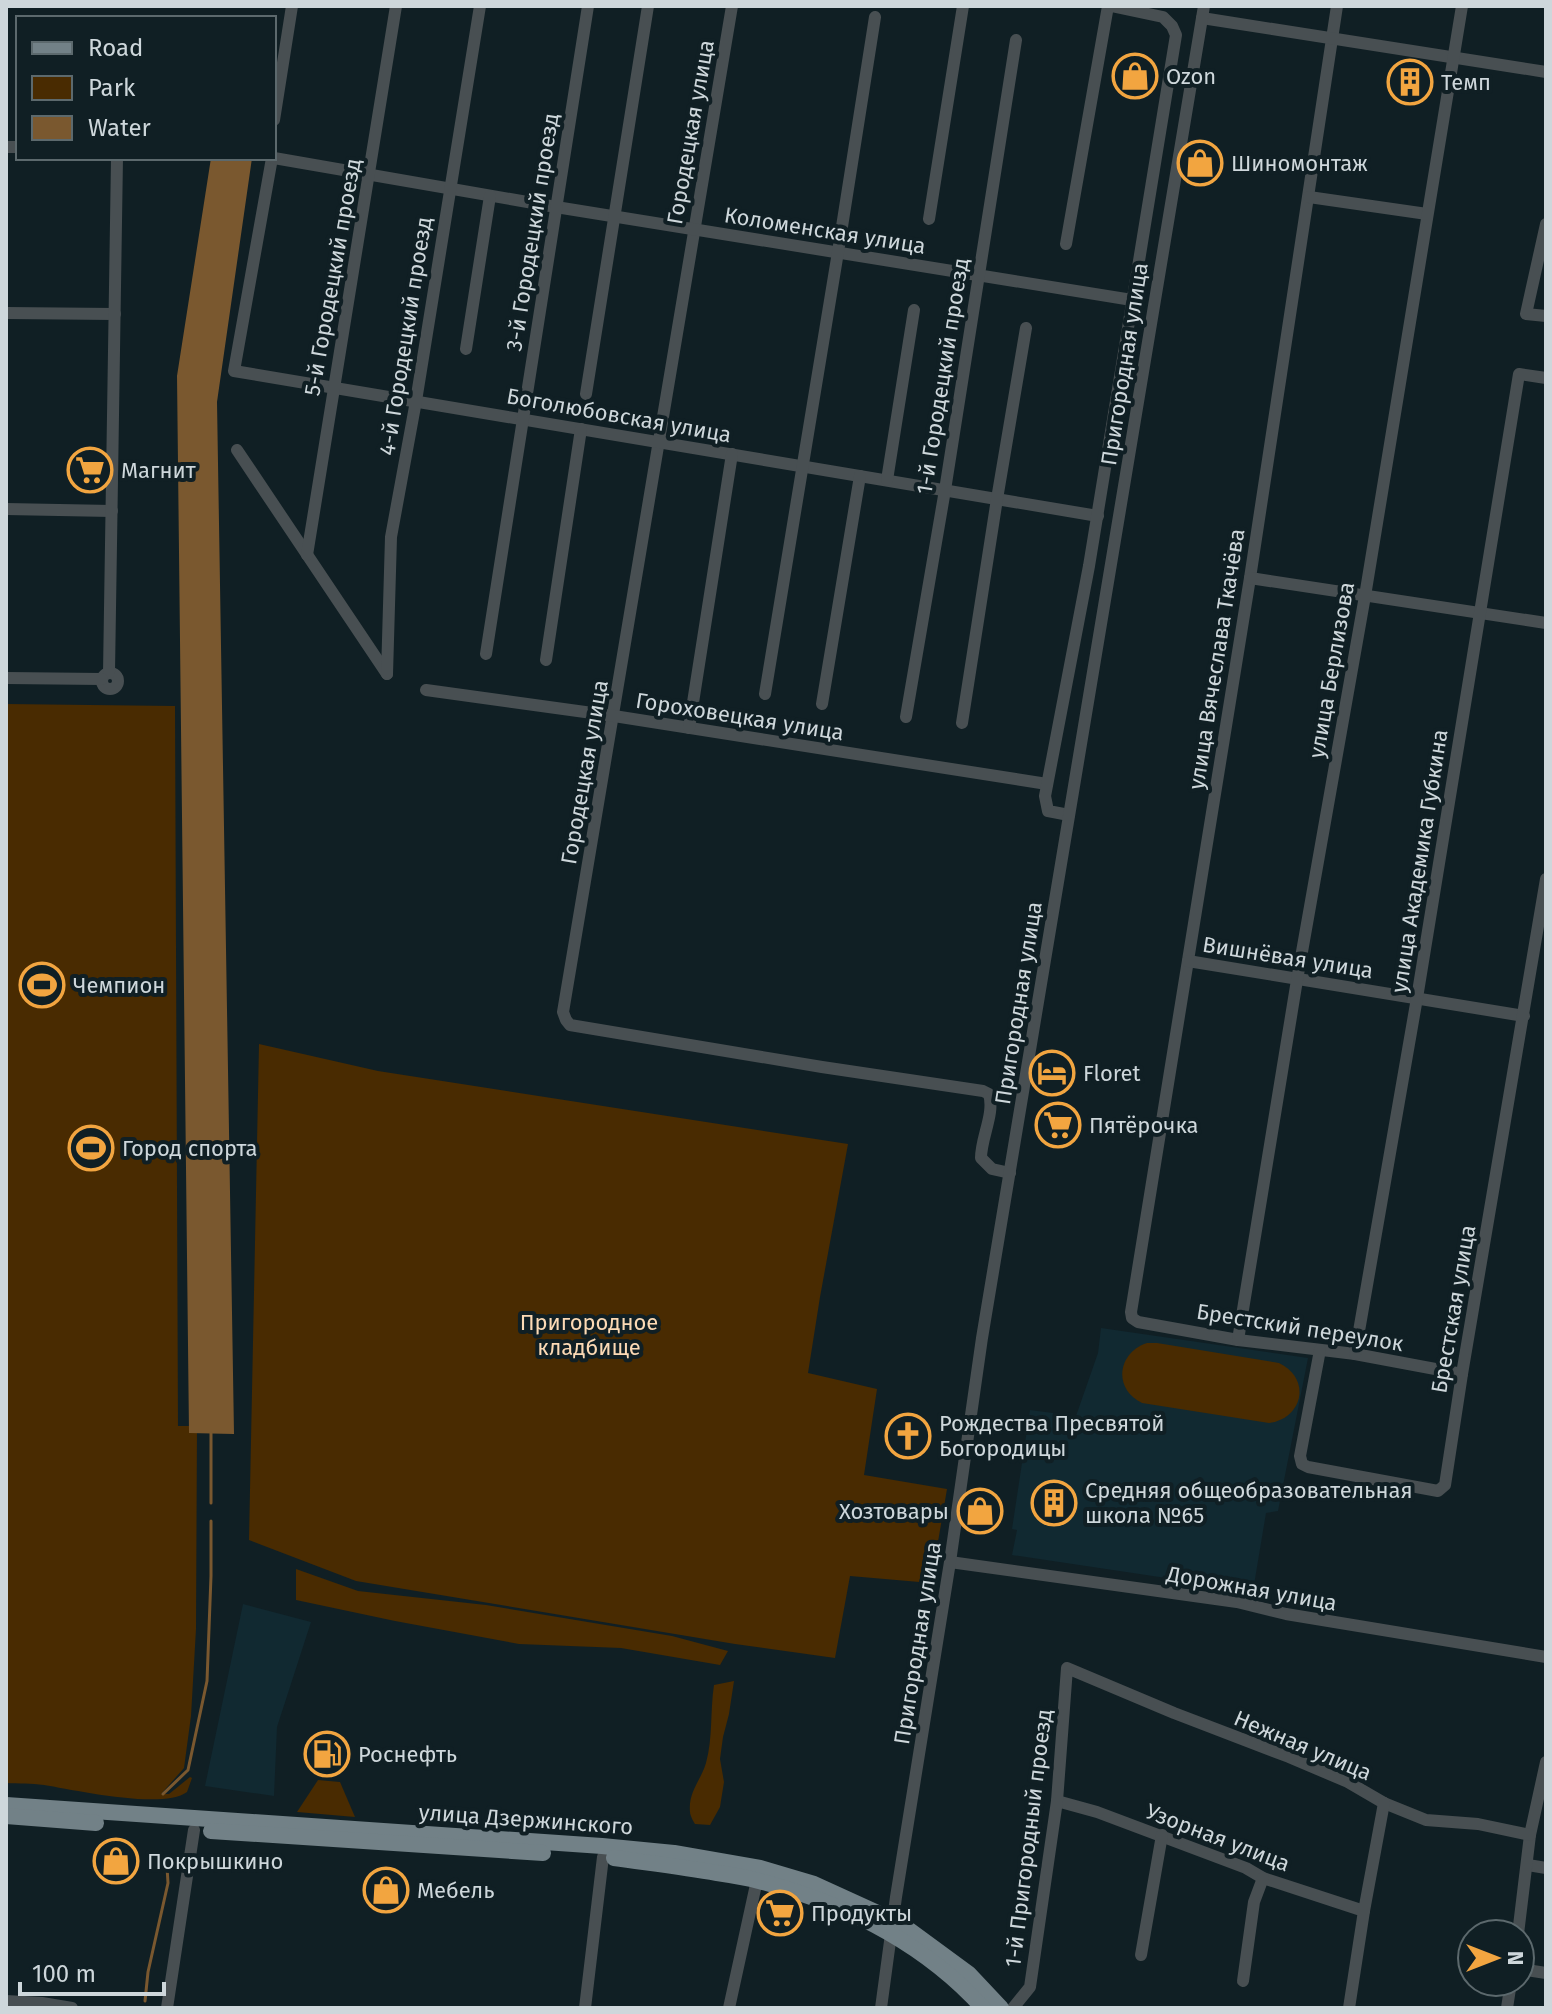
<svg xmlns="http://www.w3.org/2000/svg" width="1552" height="2014" font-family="'Fira Sans',sans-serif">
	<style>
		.built { fill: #112931 }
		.green { fill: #492b01 }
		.water { fill: #7a582f }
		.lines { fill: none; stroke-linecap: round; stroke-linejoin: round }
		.stream { stroke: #7a582f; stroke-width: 3 }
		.minor { stroke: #484f52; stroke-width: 12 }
		.major { stroke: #728187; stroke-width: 16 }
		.labels { text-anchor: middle; stroke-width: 8; stroke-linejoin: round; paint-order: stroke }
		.poi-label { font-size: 22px; fill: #ced7db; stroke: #101f24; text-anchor: start }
		.street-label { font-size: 22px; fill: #ced7db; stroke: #101f24 }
		.park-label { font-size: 22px; fill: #fcdab5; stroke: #101f24 }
	</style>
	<rect width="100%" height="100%" fill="#101f24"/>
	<g class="built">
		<polygon points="1101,1328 1308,1358 1278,1511 1266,1513 1253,1591 1012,1555 1017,1530 1012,1529 1030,1410 1076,1416 1098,1353"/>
		<polygon points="243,1604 311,1622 277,1727 274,1796 205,1786"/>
	</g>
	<g class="green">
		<path d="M6,704L175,706L178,1426H197L196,1629L191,1716L184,1768L161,1794H169L190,1777L192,1778L187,1792C163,1810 75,1790 44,1785C31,1783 19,1784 6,1783Z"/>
		<polygon points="259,1044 378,1071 848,1144 820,1297 808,1373 877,1389 864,1475 947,1489 931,1583 850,1576 835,1658 735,1644 356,1581 249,1540"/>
		<path d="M1147,1343H1157L1279,1363C1311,1378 1304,1418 1269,1423L1142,1403C1113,1389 1117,1353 1147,1343Z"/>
		<polygon points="296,1569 358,1591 486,1605 672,1636 728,1651 720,1665 621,1648 519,1644 395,1621 296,1600"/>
		<path d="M734,1681L729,1714L723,1737L720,1759L724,1782L720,1807L710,1825L695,1824C693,1821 690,1815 690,1812C688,1792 701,1780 706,1763C713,1738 710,1711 714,1685Z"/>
		<polygon points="318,1780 340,1782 355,1817 297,1812"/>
	</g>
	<polygon class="water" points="211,158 252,158 217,402 234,1434 189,1433 177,376"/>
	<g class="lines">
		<g class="stream">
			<polyline points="211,1433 211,1503"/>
			<polyline points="163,1794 188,1770 207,1681 211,1576 211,1521"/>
			<polyline points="145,2001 148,1972 168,1883 167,1867 158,1853"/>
		</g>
		<g class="minor">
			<path d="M732,6L563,1012L566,1020L570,1025L822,1067L983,1091L989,1094C995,1114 981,1137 981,1158L992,1169L1010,1173"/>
			<polyline points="1337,6 1250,578 1131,1312 1132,1318 1138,1322 1238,1340 1355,1354 1462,1374"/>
			<polyline points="1202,18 1546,72"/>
			<polyline points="274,120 292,6"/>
			<polyline points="6,147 18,147"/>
			<polyline points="272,158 234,371 1098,516"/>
			<polyline points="274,158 556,207 1132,300"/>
			<polyline points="1309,197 1427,214"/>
			<polyline points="929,219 963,6"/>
			<polyline points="1546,224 1526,314 1546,316"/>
			<polyline points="1066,244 1108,6"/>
			<polyline points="6,313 115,314"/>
			<polyline points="466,349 490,196"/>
			<polyline points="586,394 648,6"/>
			<polyline points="237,450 387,674"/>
			<polyline points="887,480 914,310"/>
			<polyline points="6,509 112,511"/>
			<polyline points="307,555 396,6"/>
			<polyline points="1250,578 1546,623"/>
			<polyline points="486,654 588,6"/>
			<polyline points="546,660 581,429"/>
			<circle cx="110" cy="681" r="8"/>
			<polyline points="109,673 117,158"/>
			<polyline points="387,674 391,537 416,401 480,6"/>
			<polyline points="6,678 102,679"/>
			<polyline points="426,690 614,716 1047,784"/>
			<polyline points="765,694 838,252 875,17"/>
			<polyline points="822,704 860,476"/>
			<polyline points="906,717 945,490 1016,40"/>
			<polyline points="962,723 997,499 1026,328"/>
			<polyline points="689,728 732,454"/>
			<polyline points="1069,815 1048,811 1045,796 1089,566 1176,35 1172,26 1163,17 1111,6"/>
			<polyline points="1188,961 1524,1016"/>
			<polyline points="1238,1340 1297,980 1365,596 1462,6"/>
			<polyline points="1320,1350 1300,1456 1302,1464 1308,1467 1438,1491 1445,1485 1462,1374 1546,879"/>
			<polyline points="1355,1354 1417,998 1519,374 1546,378"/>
			<polyline points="950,1562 1237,1602 1286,1614 1546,1657"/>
			<polyline points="1057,1801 1097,1812 1246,1868 1263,1878 1364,1911"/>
			<polyline points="1528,1865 1546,1868"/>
			<polyline points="1518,1934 1530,1835 1546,1762"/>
			<polyline points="1141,1955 1162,1835"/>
			<polyline points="1520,1969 1546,1973"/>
			<polyline points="1243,1981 1254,1902 1263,1878"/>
			<polyline points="6,2001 42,2003 72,2008"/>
			<polyline points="167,2008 194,1830"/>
			<polyline points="585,2008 603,1857"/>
			<polyline points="729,2008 757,1880"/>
			<polyline points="881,2008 896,1897 950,1562 982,1338 1204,6"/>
			<polyline points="1013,2008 1030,1987 1057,1801 1067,1668 1174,1713 1289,1757 1348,1782 1384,1803 1426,1820 1478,1824 1530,1835"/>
			<polyline points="1349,2008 1364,1911 1384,1803"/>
			<polyline points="1507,2008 1511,1982"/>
		</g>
		<g class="major">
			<polyline points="6,1805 602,1846 674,1853 760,1868 814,1884 893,1920 905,1927 969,1974 1001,2008"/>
			<polyline points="6,1816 96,1823"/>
			<polyline points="211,1831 543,1853"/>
			<path d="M614,1858C649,1863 683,1867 717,1873C731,1875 745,1877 759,1881C843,1903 924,1943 983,2008"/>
		</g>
	</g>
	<defs>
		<g id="shop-ring" transform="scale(2.3)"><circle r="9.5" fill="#101f24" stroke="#f2a540" stroke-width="1.5"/><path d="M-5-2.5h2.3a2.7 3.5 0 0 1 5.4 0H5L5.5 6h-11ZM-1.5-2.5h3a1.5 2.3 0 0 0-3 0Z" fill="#f2a540"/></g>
		<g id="building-ring" transform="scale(2.3)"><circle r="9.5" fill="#101f24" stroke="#f2a540" stroke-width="1.5"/><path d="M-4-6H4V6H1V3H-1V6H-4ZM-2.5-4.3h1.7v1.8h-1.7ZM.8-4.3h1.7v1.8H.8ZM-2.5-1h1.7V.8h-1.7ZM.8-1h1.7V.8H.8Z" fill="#f2a540"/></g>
		<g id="supermarket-ring" transform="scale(2.3)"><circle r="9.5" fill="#101f24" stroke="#f2a540" stroke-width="1.5"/><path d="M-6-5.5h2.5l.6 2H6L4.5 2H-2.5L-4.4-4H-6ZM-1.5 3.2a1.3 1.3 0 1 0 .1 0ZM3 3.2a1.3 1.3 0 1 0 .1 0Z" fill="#f2a540"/></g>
		<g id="stadium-ring" transform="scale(2.3)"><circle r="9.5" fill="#101f24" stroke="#f2a540" stroke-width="1.5"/><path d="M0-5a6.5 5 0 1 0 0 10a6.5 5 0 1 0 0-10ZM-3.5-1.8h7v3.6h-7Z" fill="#f2a540"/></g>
		<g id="hotel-ring" transform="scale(2.3)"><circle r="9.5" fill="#101f24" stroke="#f2a540" stroke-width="1.5"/><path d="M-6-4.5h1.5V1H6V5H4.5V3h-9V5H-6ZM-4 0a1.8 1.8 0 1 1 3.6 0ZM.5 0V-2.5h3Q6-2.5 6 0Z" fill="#f2a540"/></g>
		<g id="church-ring" transform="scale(2.3)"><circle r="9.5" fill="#101f24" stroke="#f2a540" stroke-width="1.5"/><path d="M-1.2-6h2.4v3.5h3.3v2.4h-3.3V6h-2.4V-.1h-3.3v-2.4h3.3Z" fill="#f2a540"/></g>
		<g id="fuel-ring" transform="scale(2.3)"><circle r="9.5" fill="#101f24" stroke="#f2a540" stroke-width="1.5"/><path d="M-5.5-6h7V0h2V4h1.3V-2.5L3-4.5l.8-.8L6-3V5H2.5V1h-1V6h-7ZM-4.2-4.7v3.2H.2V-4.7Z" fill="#f2a540"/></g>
	</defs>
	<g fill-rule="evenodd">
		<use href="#shop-ring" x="1135" y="76"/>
		<use href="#building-ring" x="1410" y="82"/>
		<use href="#shop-ring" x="1200" y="163"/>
		<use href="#supermarket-ring" x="90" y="470"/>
		<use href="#stadium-ring" x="42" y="985"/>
		<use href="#hotel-ring" x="1052" y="1073"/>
		<use href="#supermarket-ring" x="1058" y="1125"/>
		<use href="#stadium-ring" x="91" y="1148"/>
		<use href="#church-ring" x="908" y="1436"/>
		<use href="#building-ring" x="1054" y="1503"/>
		<use href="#shop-ring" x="980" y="1511"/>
		<use href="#fuel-ring" x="327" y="1754"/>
		<use href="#shop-ring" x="116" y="1861"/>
		<use href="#shop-ring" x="386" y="1890"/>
		<use href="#supermarket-ring" x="780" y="1913"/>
	</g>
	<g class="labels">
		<g class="poi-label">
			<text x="1166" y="84">Ozon</text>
			<text x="1441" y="90">Темп</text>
			<text x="1231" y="171">Шиномонтаж</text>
			<text x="121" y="478">Магнит</text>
			<text x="73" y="993">Чемпион</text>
			<text x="1083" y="1081">Floret</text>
			<text x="1089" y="1133">Пятёрочка</text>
			<text x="122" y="1156">Город спорта</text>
			<text x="939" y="1431">Рождества Пресвятой<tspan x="939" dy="25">Богородицы</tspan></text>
			<text x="1085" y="1498">Средняя общеобразовательная<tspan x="1085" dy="25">школа №65</tspan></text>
			<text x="949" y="1519" text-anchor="end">Хозтовары</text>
			<text x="358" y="1762">Роснефть</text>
			<text x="147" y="1869">Покрышкино</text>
			<text x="417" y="1898">Мебель</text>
			<text x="811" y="1921">Продукты</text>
		</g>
		<g class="street-label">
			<text transform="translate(690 132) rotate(-80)" y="8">Городецкая улица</text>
			<text transform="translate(825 230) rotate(9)" y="8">Коломенская улица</text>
			<text transform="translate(532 232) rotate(-81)" y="8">3-й Городецкий проезд</text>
			<text transform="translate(332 277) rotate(-80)" y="8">5-й Городецкий проезд</text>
			<text transform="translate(405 336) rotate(-81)" y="8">4-й Городецкий проезд</text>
			<text transform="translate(1124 364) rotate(-81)" y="8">Пригородная улица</text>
			<text transform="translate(942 376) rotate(-81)" y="8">1-й Городецкий проезд</text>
			<text transform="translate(619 415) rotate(10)" y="8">Боголюбовская улица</text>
			<text transform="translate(1216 659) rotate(-81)" y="8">улица Вячеслава Ткачёва</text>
			<text transform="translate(1331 670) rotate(-80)" y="8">улица Берлизова</text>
			<text transform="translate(740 716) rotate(9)" y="8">Гороховецкая улица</text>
			<text transform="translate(584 772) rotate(-80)" y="8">Городецкая улица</text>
			<text transform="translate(1419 861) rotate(-81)" y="8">улица Академика Губкина</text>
			<text transform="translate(1288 957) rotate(9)" y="8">Вишнёвая улица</text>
			<text transform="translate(1018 1003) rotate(-81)" y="8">Пригородная улица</text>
			<text transform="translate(1453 1309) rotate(-80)" y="8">Брестская улица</text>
			<text transform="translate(1300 1327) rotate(9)" y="8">Брестский переулок</text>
			<text transform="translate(1252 1588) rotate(10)" y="8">Дорожная улица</text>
			<text transform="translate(917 1643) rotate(-81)" y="8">Пригородная улица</text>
			<text transform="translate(1303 1745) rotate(23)" y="8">Нежная улица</text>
			<text transform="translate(526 1819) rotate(4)" y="8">улица Дзержинского</text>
			<text transform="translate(1218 1837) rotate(21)" y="8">Узорная улица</text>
			<text transform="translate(1028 1838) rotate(-83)" y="8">1-й Пригородный проезд</text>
		</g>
		<g class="park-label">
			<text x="589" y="1330">Пригородное<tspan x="589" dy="25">кладбище</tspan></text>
		</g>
	</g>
	<rect width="1552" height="2014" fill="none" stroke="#ced7db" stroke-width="16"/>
	<rect x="16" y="16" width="260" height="144" fill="#101f24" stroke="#5c696d" stroke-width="2"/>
	<rect x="32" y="42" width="40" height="12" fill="#728187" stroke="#5c696d" stroke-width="2"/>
	<text x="88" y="56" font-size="24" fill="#ced7db">Road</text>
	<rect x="32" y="76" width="40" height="24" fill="#492b01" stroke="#5c696d" stroke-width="2"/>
	<text x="88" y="96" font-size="24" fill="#ced7db">Park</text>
	<rect x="32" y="116" width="40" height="24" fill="#7a582f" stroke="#5c696d" stroke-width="2"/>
	<text x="88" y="136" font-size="24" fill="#ced7db">Water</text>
	<g transform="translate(1496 1958) rotate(90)"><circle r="38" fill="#101f24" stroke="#5c696d" stroke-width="2"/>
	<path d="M0-6L14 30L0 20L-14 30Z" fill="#f2a540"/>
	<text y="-12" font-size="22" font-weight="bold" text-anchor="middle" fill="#ced7db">N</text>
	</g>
	<path d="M20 1982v12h144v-12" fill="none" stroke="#ced7db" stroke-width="4"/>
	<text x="32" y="1982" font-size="24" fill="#ced7db" stroke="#101f24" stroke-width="6" paint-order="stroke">100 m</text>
</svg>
